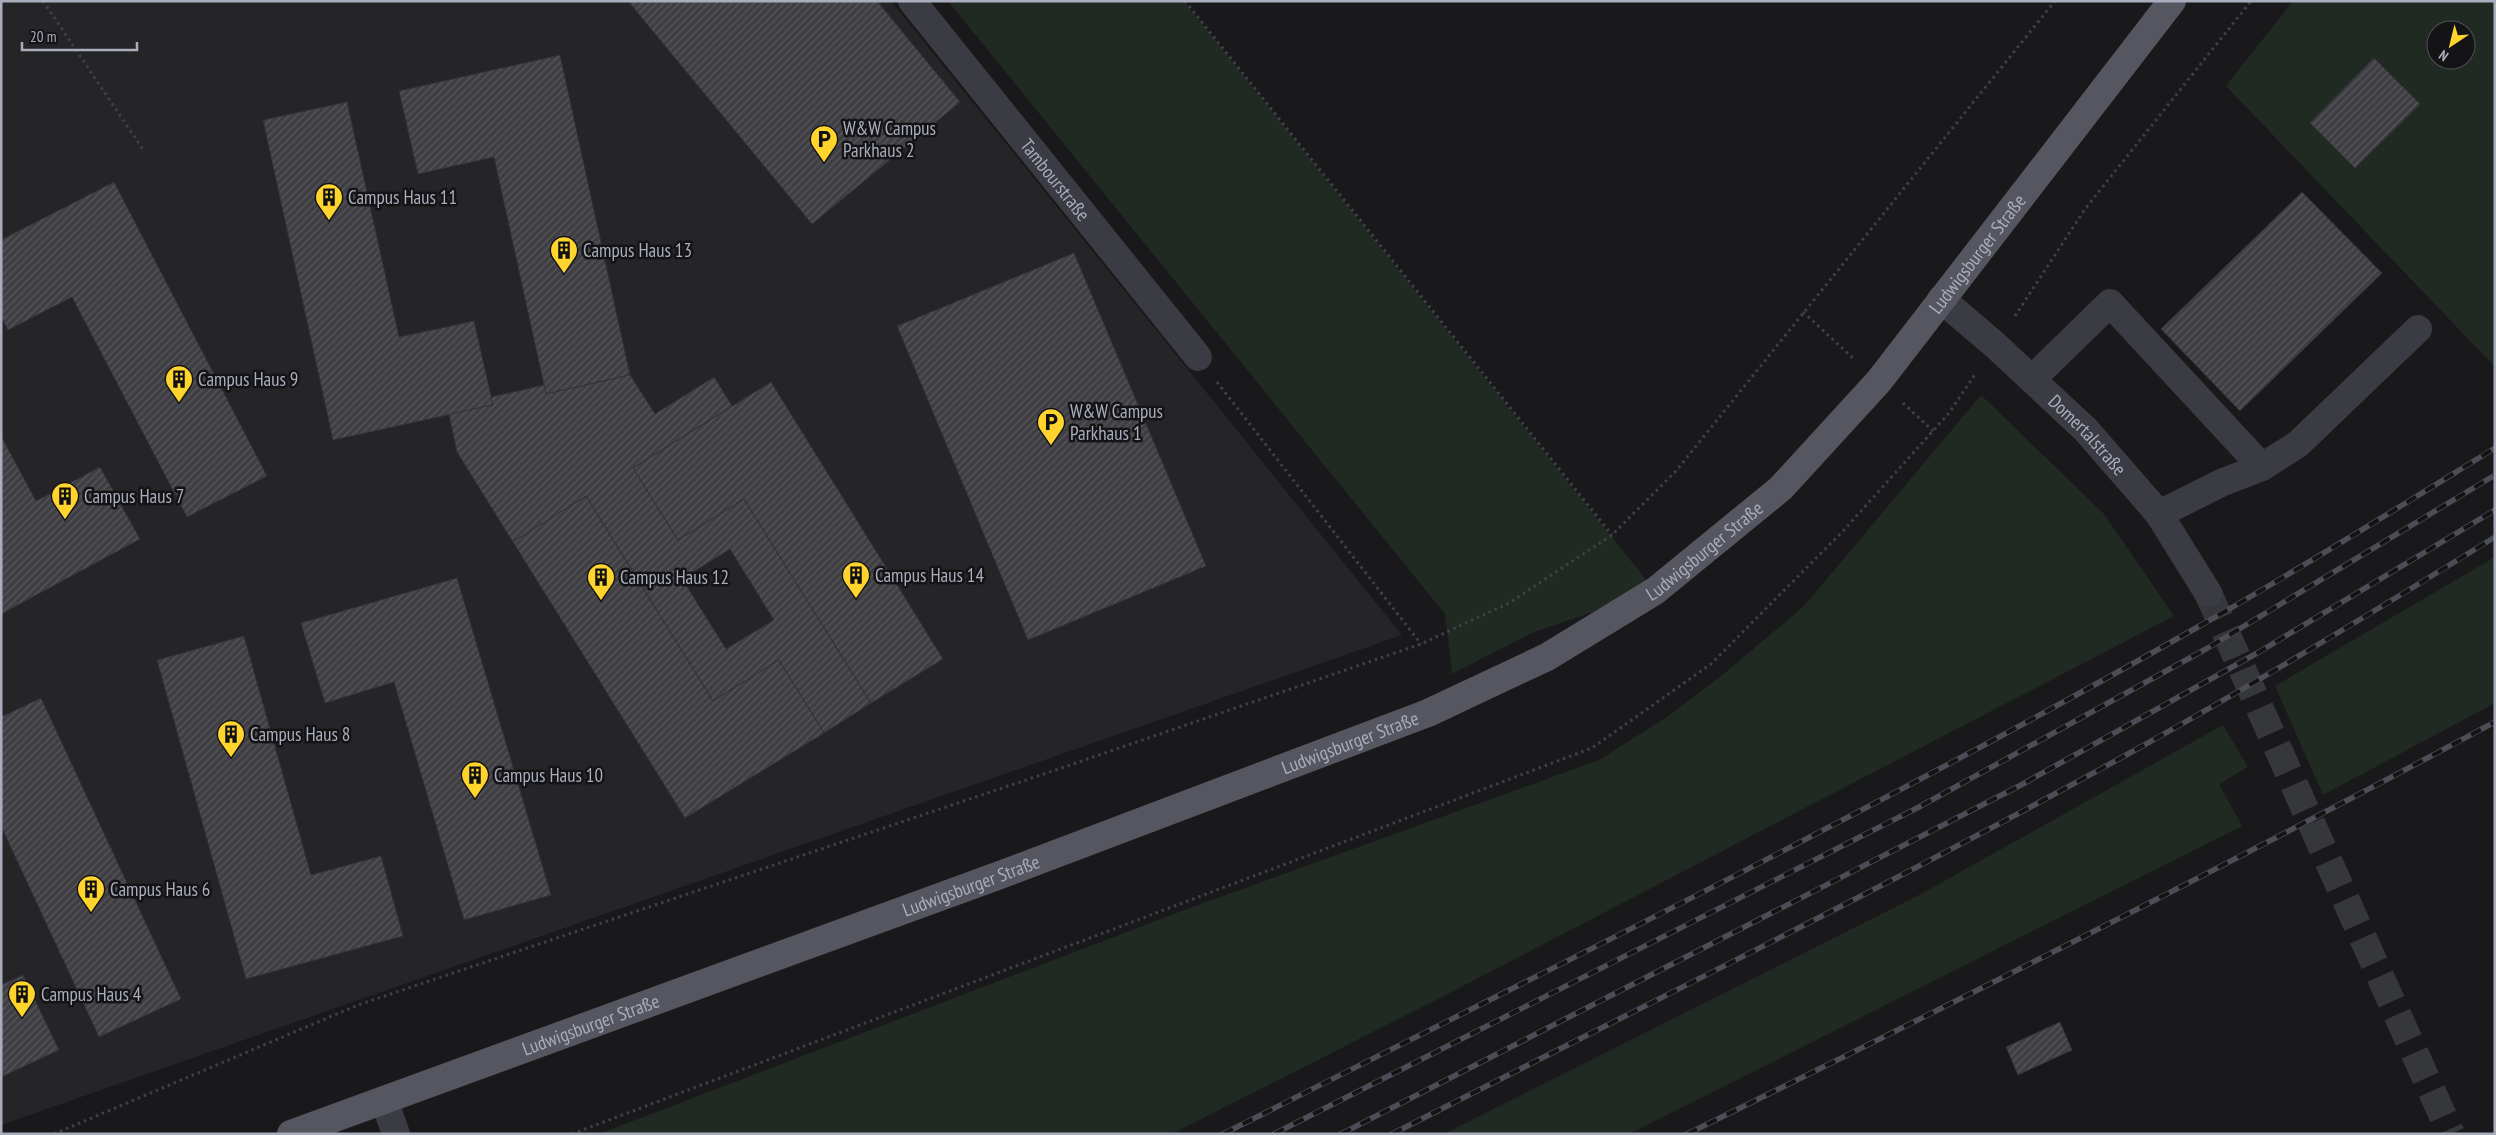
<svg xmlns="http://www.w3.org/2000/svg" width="2496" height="1135" font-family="'PT Sans Narrow',sans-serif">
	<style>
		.built { fill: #252528 }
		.green { fill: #202a23; fill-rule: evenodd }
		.building { fill: url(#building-hatch); stroke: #333238; fill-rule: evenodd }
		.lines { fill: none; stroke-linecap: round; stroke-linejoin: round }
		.minor-tunnel { stroke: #36373b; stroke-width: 28; stroke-dasharray: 28 14; stroke-linecap: butt }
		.path { stroke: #3f4048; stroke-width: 3; stroke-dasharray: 2.5 4; stroke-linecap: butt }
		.minor { stroke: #3b3b43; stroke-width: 28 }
		.major { stroke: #555660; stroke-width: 28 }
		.rail-casing { stroke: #4c4d56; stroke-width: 5.5 }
		.rail { stroke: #141416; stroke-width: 4; stroke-dasharray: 11; stroke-linecap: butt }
		.labels { text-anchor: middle; stroke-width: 5; stroke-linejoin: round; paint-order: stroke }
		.poi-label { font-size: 19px; fill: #aaadbc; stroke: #141416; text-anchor: start }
		.street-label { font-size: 19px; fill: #aaadbc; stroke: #141416 }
	</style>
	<defs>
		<pattern id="building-hatch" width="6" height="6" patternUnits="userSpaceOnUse" patternTransform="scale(1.25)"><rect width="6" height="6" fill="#3e3e43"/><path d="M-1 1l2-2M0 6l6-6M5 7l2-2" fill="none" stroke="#57575c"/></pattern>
	</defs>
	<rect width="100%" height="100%" fill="#19191b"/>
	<polygon class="built" points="1,1 891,1 1402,635 1,1125"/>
	<g class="green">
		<polygon points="948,1 1184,1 1655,591 1534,632 1452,674 1445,614"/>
		<path d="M2293,1H2495V367L2226,86ZM2436,30H2466V60H2436Z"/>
		<polygon points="1981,395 2104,514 2174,616 1436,1000 1172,1134 599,1134 1179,912 1599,760 1670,715 1731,668 1805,605"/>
		<polygon points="2495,557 2495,703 2323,795 2275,686"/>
		<polygon points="2223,725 2248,767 2219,784 2242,826 1629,1134 1444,1134 1923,893"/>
	</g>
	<g class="building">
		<polygon points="628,1 877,1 960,102 812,224"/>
		<polygon points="560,55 630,375 546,394 494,157 418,174 399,91"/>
		<polygon points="2374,58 2420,104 2355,168 2310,123"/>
		<polygon points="347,102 399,337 474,321 493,405 333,440 263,120"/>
		<polygon points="114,182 267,476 187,517 72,297 8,330 1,317 1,240"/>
		<polygon points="2302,192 2382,273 2240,411 2161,329"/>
		<polygon points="1074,253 1206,566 1028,640 897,326"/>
		<path d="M630,375L655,414L714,377L732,406L633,468L678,540L744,499L871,703L824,733L779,660L713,701L586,496L513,542L457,452L449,414L493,405L491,397L544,385L546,394ZM730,549L774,620L726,649L682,579Z"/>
		<polygon points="771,382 943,659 871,703 744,499 678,540 633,468"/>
		<polygon points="1,436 36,501 100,467 140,539 1,614"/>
		<polygon points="586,496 713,701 779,660 824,733 685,818 513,542"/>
		<polygon points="457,578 551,895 464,920 394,682 325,703 301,623"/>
		<polygon points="244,636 311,875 381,856 403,936 246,979 157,660"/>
		<polygon points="41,698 181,999 99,1037 1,826 1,717"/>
		<polygon points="23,975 59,1050 1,1077 1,985"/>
		<polygon points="2060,1022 2072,1050 2018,1075 2006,1047"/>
	</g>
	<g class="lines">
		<polyline class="minor-tunnel" points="2208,593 2451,1134"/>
		<g class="path">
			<polyline points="43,1 144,151"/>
			<polyline points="1185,1 1612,535"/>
			<polyline points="1803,312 1854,359"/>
			<polyline points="2015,316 2085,209 2251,1"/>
			<polyline points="1217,382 1421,644"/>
			<polyline points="1903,403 1933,431"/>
			<polyline points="54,1134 358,1005 1041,775 1421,644 1509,603 1612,535 1676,471 2055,1"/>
			<polyline points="572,1134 1592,748 1711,664 1843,531 1949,413 1976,373"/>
		</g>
		<g class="minor">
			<path id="s1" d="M912,1L1198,357"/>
			<path id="s2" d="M1941,299L1995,345L2086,430L2159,514L2208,593"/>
			<polyline points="2032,379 2110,303 2262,467"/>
			<polyline points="2159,514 2221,483 2262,467 2298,444 2418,329"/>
			<polyline points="384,1100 396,1134"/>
		</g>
		<path class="major" id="s3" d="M291,1134L1000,875L1428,713L1547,657L1655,591L1781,488L1879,381L2172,1"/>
		<g class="rail-casing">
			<g id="rail">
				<path d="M1223,1134C1550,969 1878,809 2196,628C2297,571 2396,509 2495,448"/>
				<polyline points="1274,1134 1919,807 2206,649 2495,475"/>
				<polyline points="1341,1134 2021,785 2259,652 2495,510"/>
				<path d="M1392,1134C1641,1007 1893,884 2137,749C2258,682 2377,610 2495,537"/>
				<path d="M1687,1134C1959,1001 2228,865 2495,722"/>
			</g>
		</g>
		<use href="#rail" class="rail"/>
	</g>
	<defs>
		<g id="parking-pin" transform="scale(1.4375)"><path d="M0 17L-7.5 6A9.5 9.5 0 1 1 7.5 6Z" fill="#ffd52d" stroke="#141416"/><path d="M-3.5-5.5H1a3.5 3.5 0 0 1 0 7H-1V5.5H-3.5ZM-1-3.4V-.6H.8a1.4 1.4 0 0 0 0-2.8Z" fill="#111"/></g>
		<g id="building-pin" transform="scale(1.4375)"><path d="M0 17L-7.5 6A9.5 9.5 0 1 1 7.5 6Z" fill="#ffd52d" stroke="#141416"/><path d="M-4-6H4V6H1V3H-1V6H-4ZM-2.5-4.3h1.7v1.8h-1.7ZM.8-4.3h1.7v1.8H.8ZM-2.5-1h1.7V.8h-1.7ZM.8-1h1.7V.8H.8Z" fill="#111"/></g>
	</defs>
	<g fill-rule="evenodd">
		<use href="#parking-pin" x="824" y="139"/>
		<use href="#building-pin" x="329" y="197"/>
		<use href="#building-pin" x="564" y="250"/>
		<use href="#building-pin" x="179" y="379"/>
		<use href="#parking-pin" x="1051" y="422"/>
		<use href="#building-pin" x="65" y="496"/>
		<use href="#building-pin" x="856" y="575"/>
		<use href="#building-pin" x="601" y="577"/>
		<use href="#building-pin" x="231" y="734"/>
		<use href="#building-pin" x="475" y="775"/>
		<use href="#building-pin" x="91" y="889"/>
		<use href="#building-pin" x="22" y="994"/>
	</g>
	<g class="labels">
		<g class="poi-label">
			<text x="843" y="135">W&amp;W Campus<tspan x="843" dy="22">Parkhaus 2</tspan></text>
			<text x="348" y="204">Campus Haus 11</text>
			<text x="583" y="257">Campus Haus 13</text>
			<text x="198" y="386">Campus Haus 9</text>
			<text x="1070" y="418">W&amp;W Campus<tspan x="1070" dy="22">Parkhaus 1</tspan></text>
			<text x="84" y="503">Campus Haus 7</text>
			<text x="875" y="582">Campus Haus 14</text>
			<text x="620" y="584">Campus Haus 12</text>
			<text x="250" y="741">Campus Haus 8</text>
			<text x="494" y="782">Campus Haus 10</text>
			<text x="110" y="896">Campus Haus 6</text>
			<text x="41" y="1001">Campus Haus 4</text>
		</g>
		<g class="street-label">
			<text dy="7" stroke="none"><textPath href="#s1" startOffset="229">Tambourstraße</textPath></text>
			<text dy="7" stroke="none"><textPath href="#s3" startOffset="1939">Ludwigsburger Straße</textPath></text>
			<text dy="7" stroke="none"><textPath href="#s2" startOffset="200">Domertalstraße</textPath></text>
			<text dy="7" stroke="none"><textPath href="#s3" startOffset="1534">Ludwigsburger Straße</textPath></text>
			<text dy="7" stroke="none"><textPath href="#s3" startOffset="1129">Ludwigsburger Straße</textPath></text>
			<text dy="7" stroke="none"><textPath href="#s3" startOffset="724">Ludwigsburger Straße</textPath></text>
			<text dy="7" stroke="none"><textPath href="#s3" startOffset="319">Ludwigsburger Straße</textPath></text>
		</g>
	</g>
	<rect width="2496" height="1135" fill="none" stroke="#aaadbc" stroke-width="5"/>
	<g transform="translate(2451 45) rotate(215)"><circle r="24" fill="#141416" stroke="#505158"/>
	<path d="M0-4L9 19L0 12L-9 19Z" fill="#ffd52d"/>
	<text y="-8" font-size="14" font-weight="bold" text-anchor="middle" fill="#aaadbc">N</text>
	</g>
	<path d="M22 42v8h115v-8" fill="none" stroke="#aaadbc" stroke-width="2.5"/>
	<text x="30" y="42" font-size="15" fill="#aaadbc" stroke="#141416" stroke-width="4" paint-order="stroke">20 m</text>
</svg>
